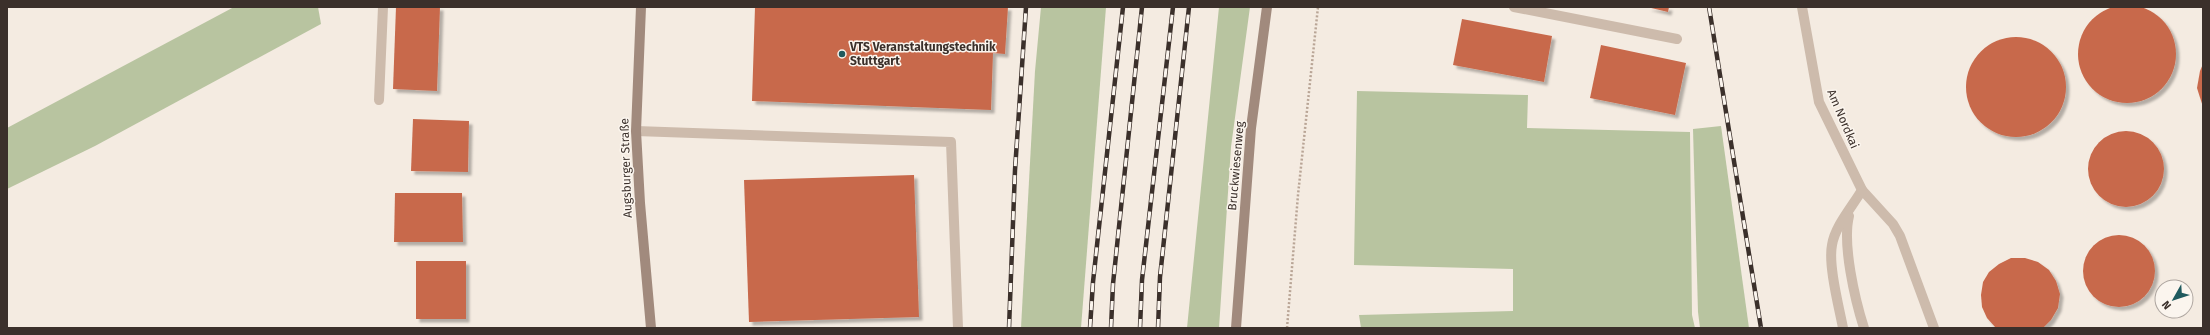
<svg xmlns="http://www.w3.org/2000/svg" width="2210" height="335" font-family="'Fira Sans',sans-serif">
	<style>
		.green { fill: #b8c4a0 }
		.building { fill: #c8694b; filter: url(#shadow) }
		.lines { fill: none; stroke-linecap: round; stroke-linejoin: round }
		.path { stroke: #b9a596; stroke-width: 2.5; stroke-dasharray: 2 2; stroke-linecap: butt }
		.lane { stroke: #cdbbac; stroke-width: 10 }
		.street { stroke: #cdbbac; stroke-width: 10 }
		.secondary { stroke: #a18a7d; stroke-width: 10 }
		.rail-casing { stroke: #3b302b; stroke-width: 4.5 }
		.rail { stroke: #fbf5ee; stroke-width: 3; stroke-dasharray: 9; stroke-linecap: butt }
		.poi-dot { fill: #1f5a5e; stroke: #fbf5ee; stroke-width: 1.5 }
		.labels { text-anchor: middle; stroke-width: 3; stroke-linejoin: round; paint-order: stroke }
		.poi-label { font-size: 12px; font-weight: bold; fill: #3b302b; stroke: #fbf5ee; text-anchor: start }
		.street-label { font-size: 12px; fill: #3b302b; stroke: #fbf5ee }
	</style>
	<defs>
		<filter id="shadow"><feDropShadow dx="3.5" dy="3.5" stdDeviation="1" flood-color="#0004"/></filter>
	</defs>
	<rect width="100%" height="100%" fill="#f4ebe1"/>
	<g class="green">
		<polygon points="234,7 318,7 321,24 95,146 7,189 7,128"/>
		<polygon points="1041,7 1106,7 1081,328 1021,328 1035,71"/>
		<polygon points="1219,7 1250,7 1231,147 1219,328 1187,328"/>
		<polygon points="1357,91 1528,95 1527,128 1690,132 1692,315 1695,328 1361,328 1359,315 1513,311 1513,269 1354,265"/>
		<polygon points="1721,126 1749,328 1700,328 1698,312 1693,129"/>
	</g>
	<g class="building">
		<circle cx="2127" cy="54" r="49"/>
		<polygon points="396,7 440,7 437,91 393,89"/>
		<polygon points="755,7 1008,7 1005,54 993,53 991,110 752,101"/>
		<polygon points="1647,7 1669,7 1668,12"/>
		<polygon points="1462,19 1552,36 1544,82 1453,65"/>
		<circle cx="2016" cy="87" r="50"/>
		<polygon points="1601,45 1686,63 1675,115 1590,98"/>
		<polygon points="2203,64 2203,107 2197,88 2200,71"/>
		<polygon points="413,119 469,121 468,172 411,171"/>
		<circle cx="2126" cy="169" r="38"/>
		<polygon points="914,175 919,317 749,322 744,180"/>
		<polygon points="395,193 462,193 463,242 394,242"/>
		<circle cx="2119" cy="271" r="36"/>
		<polygon points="2011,258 2025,258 2038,262 2049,270 2056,281 2060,294 2058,308 2051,320 2043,328 1996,328 1987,318 1982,307 1981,295 1983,282 1989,272 1999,264"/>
		<rect x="416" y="261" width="50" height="58"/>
	</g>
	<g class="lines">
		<polyline class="path" points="1287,328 1298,195 1318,7"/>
		<g class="lane">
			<polyline points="1514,7 1677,39"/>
			<polyline points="636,131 951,142 958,328"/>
			<path d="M1849,216C1842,244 1855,300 1864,328"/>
			<path d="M1843,328C1839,307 1828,265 1832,245C1835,226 1852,207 1862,190L1893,224L1900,236L1934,328"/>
		</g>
		<g class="street">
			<polyline points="1802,7 1819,102 1862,190"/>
			<polyline points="379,100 383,7"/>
		</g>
		<g class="secondary">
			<polyline points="641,7 636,131 640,203 651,328"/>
			<polyline points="1236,328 1251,128 1267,7"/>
		</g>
		<g class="rail-casing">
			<g id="rail">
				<polyline points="1709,7 1761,328"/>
				<polyline points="1009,328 1015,170 1026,7"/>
				<polyline points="1090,328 1093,282 1123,7"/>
				<polyline points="1111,328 1113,284 1142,7"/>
				<polyline points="1140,328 1142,280 1173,7"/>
				<polyline points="1158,328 1160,277 1189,7"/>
			</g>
		</g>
		<use href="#rail" class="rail"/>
	</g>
	<circle class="poi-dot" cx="842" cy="54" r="4"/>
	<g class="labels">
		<g class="poi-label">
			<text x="850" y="51">VTS Veranstaltungstechnik<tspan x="850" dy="14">Stuttgart</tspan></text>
		</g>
		<g class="street-label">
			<text transform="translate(1843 119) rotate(67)" y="4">Am Nordkai</text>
			<text transform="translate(1236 166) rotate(-85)" y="4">Bruckwiesenweg</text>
			<text transform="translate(626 168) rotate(-92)" y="4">Augsburger Straße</text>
		</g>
	</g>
	<rect width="2210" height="335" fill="none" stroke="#3b302b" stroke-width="16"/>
	<g transform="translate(2174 299) rotate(231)"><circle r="19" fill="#fbf5ee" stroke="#aea6a0"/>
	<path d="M0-3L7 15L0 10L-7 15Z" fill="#1f5a5e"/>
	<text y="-6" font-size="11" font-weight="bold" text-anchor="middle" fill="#3b302b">N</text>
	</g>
</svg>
